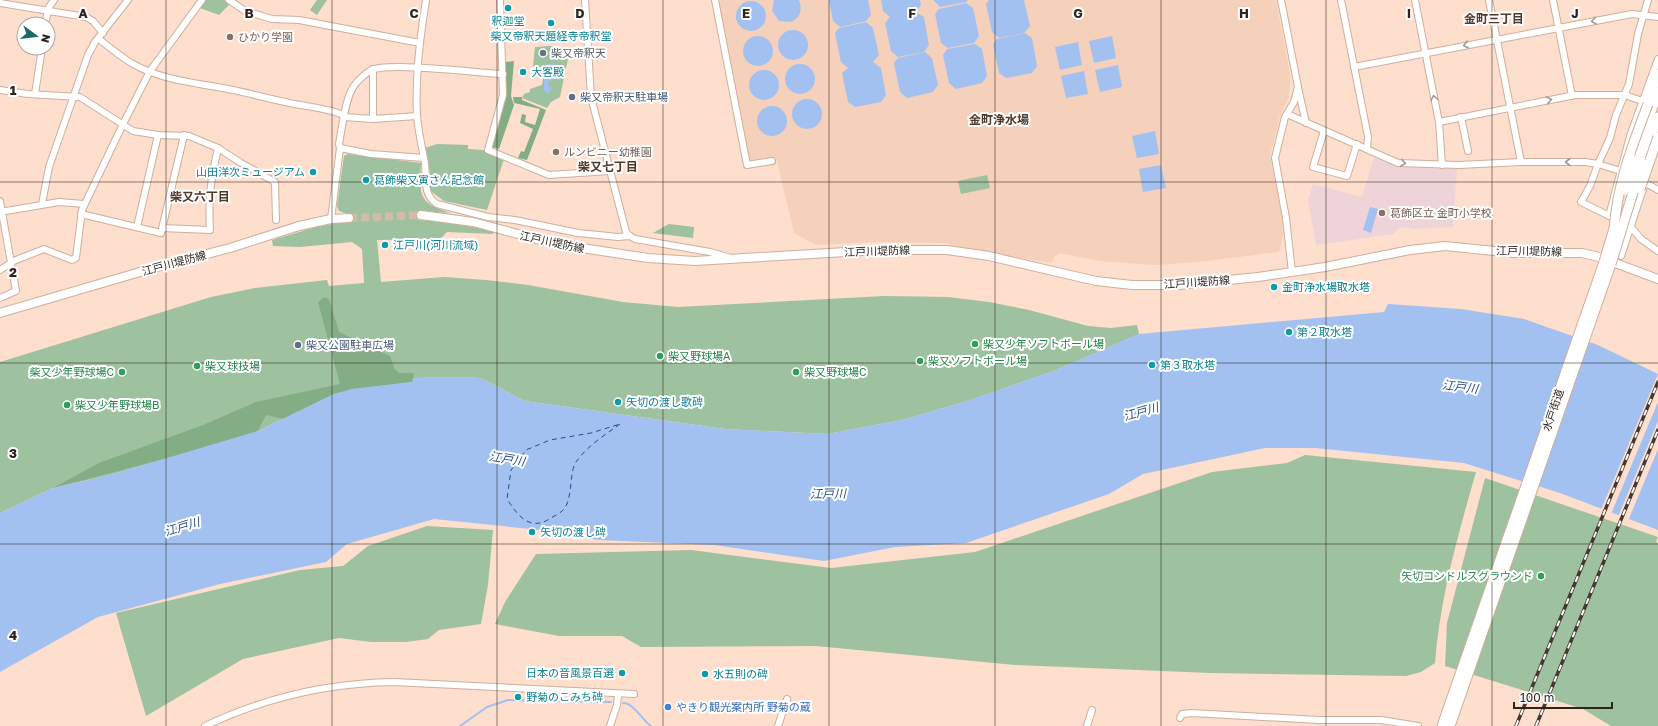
<svg xmlns="http://www.w3.org/2000/svg" width="1658" height="726" font-family="'Golos Text','Noto Sans JP',sans-serif">
	<style>
		.built { fill: #f5d0ba }
		.education { fill: #eed4d8 }
		.green { fill: #9ec19f }
		.forest { fill: #83ae85 }
		.water { fill: #a2c1f1 }
		.pier { fill: #fedecc }
		.lines { fill: none; stroke-linecap: round; stroke-linejoin: round }
		.stream { stroke: #a2c1f1; stroke-width: 2 }
		.ferry { stroke: #264d87; stroke-width: 1; stroke-dasharray: 5 4; stroke-linecap: butt }
		.major-tunnel { stroke: #d5b9a9; stroke-width: 8; stroke-dasharray: 8 4; stroke-linecap: butt }
		.minor-casing { stroke: #ceaf9e; stroke-width: 8 }
		.major-casing { stroke: #ceaf9e; stroke-width: 10 }
		.highway-casing { stroke: #ceaf9e; stroke-width: 11 }
		.minor { stroke: #fff; stroke-width: 6 }
		.major { stroke: #fff; stroke-width: 8 }
		.highway { stroke: #fff; stroke-width: 9 }
		.rail-casing { stroke: #463830; stroke-width: 3.5 }
		.rail { stroke: #fff; stroke-width: 2; stroke-dasharray: 6; stroke-linecap: butt }
		.highway-bridge-casing { stroke: #ceaf9e; stroke-width: 11; stroke-linecap: butt }
		.highway-bridge { stroke: #fff; stroke-width: 9 }
		.oneway { stroke: #a19c99 }
		.grid { fill: none; stroke: #2f241d; stroke-width: 1; stroke-opacity: 0.55 }
		.culture-dot { fill: #0f9aa8; stroke: #fff; stroke-width: 1.5 }
		.education-dot { fill: #8d6e63; stroke: #fff; stroke-width: 1.5 }
		.worship-dot { fill: #6b7280; stroke: #fff; stroke-width: 1.5 }
		.service-dot { fill: #5c6f8a; stroke: #fff; stroke-width: 1.5 }
		.leisure-dot { fill: #2e9e5b; stroke: #fff; stroke-width: 1.5 }
		.shop-dot { fill: #3f7fe0; stroke: #fff; stroke-width: 1.5 }
		.labels { text-anchor: middle; stroke-width: 4; stroke-linejoin: round; paint-order: stroke }
		.culture-label { font-size: 11px; fill: #0d838f; stroke: #fff; text-anchor: start }
		.education-label { font-size: 11px; fill: #785e54; stroke: #fff; text-anchor: start }
		.worship-label { font-size: 11px; fill: #5b616d; stroke: #fff; text-anchor: start }
		.service-label { font-size: 11px; fill: #4e5e75; stroke: #fff; text-anchor: start }
		.street-label { font-size: 11px; fill: #2f241d; stroke: #fff }
		.leisure-label { font-size: 11px; fill: #27864d; stroke: #fff; text-anchor: start }
		.shop-label { font-size: 11px; fill: #366cbe; stroke: #fff; text-anchor: start }
		.neighbourhood-label { font-size: 12px; font-weight: bold; fill: #513829; stroke: #fff }
		.water-label { font-size: 12px; font-style: italic; fill: #264d87; stroke: #fff }
		.grid-label { font-size: 13px; text-anchor: middle; font-weight: bold; fill: #2f241d; stroke: #fff; stroke-width: 4; stroke-linejoin: round; paint-order: stroke }
	</style>
	<rect width="100%" height="100%" fill="#fedecc"/>
	<polygon class="built" points="718,0 1276,0 1290,74 1290,88 1288,99 1280,116 1270,156 1282,217 1283,236 1279,252 1198,262 1154,265 1100,261 1060,253 1055,256 1052,263 965,249 946,243 876,242 816,245 794,233 776,157 749,161"/>
	<polygon class="education" points="1374,157 1396,167 1457,169 1453,227 1411,229 1408,227 1399,228 1393,234 1316,245 1308,200 1313,184 1362,197"/>
	<g class="green">
		<polygon points="206,0 224,0 230,4 219,15 200,8"/>
		<polygon points="317,0 327,0 317,15 310,10"/>
		<polygon points="550,46 560,47 564,58 568,59 560,97 551,102 547,108 522,98 524,94 530,92 530,89 542,85 545,68 533,66 535,47"/>
		<polygon points="437,144 468,145 468,149 483,150 504,159 487,210 444,201 429,190 430,173 425,148"/>
		<path d="M348,154L421,163C420,196 417,202 451,213L419,211L418,220L445,222L494,231L493,234L447,232L440,239L377,240L381,282L444,277L486,280L528,285L623,302L678,307L884,296L948,297L989,302L1029,310L1088,326L1111,328L1137,325L1139,334L1054,371L964,402L902,420L827,434L725,429L525,401L480,378L463,377L415,378L412,382L334,394L258,431L110,475L53,488L0,513V362L211,297L255,288L327,280L329,286L364,283L362,249L352,242L300,247L273,246L272,240L316,227L349,221L348,214L339,211L337,206L344,156Z"/>
		<polygon points="987,175 990,188 961,194 958,181"/>
		<polygon points="669,224 694,227 693,238 653,233"/>
		<path d="M1305,455L1476,472C1458,535 1440,597 1435,663L1421,672L1406,676L1211,673L1015,665L816,646L641,647L622,636H559L495,624L505,602L536,554L691,550L831,568L975,552L1212,472L1287,463Z"/>
		<polygon points="1485,478 1658,537 1656,542 1658,543 1658,726 1611,726 1583,709 1445,666 1447,623"/>
		<polygon points="427,526 493,530 488,585 481,624 439,630 428,639 406,642 371,642 339,638 243,659 146,716 116,613 300,570 343,566 368,546"/>
	</g>
	<g class="forest">
		<polygon points="514,61 511,96 514,105 499,149 492,147 507,95 505,62"/>
		<polygon points="513,97 522,97 522,100 546,110 527,160 518,158 521,151 524,152 533,129 520,123 522,114 526,115 525,122 535,125 540,109 514,103"/>
		<polygon points="325,297 329,299 339,332 390,356 394,368 399,373 414,373 412,382 352,389 334,394 283,419 266,415 258,431 199,450 53,488 99,463 203,425 256,402 340,384 318,302"/>
	</g>
	<g class="water">
		<path d="M774,0H799C803,10 800,18 791,22L779,21L772,11Z"/>
		<polygon points="829,0 868,0 871,15 866,21 840,27 833,21"/>
		<polygon points="881,0 920,0 921,5 916,12 924,17 929,45 924,52 898,57 891,51 885,23 890,17 883,11"/>
		<polygon points="933,0 968,0 966,2 940,7"/>
		<polygon points="989,0 1024,0 1030,26 1024,33 999,38 992,32 986,4"/>
		<circle cx="751" cy="16" r="15"/>
		<polygon points="966,3 973,8 979,36 974,43 948,48 941,43 935,14 939,9"/>
		<polygon points="866,22 873,28 879,55 873,62 881,68 886,95 881,102 855,107 848,102 842,73 848,68 841,62 835,33 839,28"/>
		<circle cx="793" cy="45" r="15"/>
		<polygon points="1025,33 1032,38 1037,66 1032,73 1006,78 999,73 993,44 997,39"/>
		<polygon points="1112,36 1116,58 1094,63 1089,41"/>
		<circle cx="758" cy="51" r="15"/>
		<polygon points="1078,42 1082,65 1060,70 1055,47"/>
		<polygon points="975,44 982,49 987,76 982,83 956,89 949,83 943,55 947,49"/>
		<polygon points="925,52 932,58 938,85 933,92 907,98 900,92 894,63 898,58"/>
		<path d="M553,63L555,65L554,70L557,75L556,79L549,81L548,86L552,88L548,94L544,91C543,86 546,71 547,65Z"/>
		<circle cx="800" cy="79" r="15"/>
		<polygon points="1118,65 1122,87 1100,92 1095,70"/>
		<circle cx="764" cy="85" r="15"/>
		<polygon points="1084,71 1088,94 1066,98 1061,76"/>
		<circle cx="807" cy="114" r="15"/>
		<circle cx="772" cy="121" r="15"/>
		<polygon points="1155,131 1159,154 1137,158 1132,136"/>
		<polygon points="1161,165 1166,188 1143,192 1139,169"/>
		<polygon points="1370,207 1378,209 1371,233 1363,230"/>
		<polygon points="1388,304 1461,309 1524,319 1598,345 1658,374 1658,530 1560,493 1464,463 1315,448 1265,448 1143,474 1109,494 966,543 895,547 824,561 714,545 599,540 531,529 434,519 347,544 326,562 220,584 98,617 0,672 0,513 53,488 110,475 258,431 334,394 352,389 412,382 415,378 463,377 480,378 525,401 725,429 827,434 902,420 964,402 1054,371 1139,334 1384,312"/>
	</g>
	<g class="pier">
		<polygon points="1658,374 1658,402 1611,514 1601,510"/>
		<polygon points="1658,421 1658,449 1628,521 1618,517"/>
	</g>
	<g class="lines">
		<g class="stream">
			<path d="M623,703C634,703 642,720 651,726"/>
			<polyline points="460,726 487,707 508,700 611,702"/>
		</g>
		<path class="ferry" d="M620,424C605,435 587,446 576,462C569,472 573,498 564,509C561,513 554,516 551,518C530,532 518,516 507,499L511,470L526,450L550,440L591,433Z"/>
		<polyline class="major-tunnel" points="349,218 421,215"/>
		<g class="minor-casing">
			<g id="minor">
				<polyline points="229,0 245,11 272,19 299,20 420,43"/>
				<path d="M426,0C420,39 415,76 417,115C418,131 422,147 425,163C427,179 422,194 437,204L488,217L515,220L578,233L618,237L630,236L635,239L710,252L731,258"/>
				<polyline points="500,0 503,95 488,150 549,175 610,171"/>
				<polyline points="585,0 591,97 626,232 630,236"/>
				<polyline points="715,0 747,165 772,161"/>
				<polyline points="1281,0 1298,87 1294,102 1285,117 1275,158 1286,218 1292,272"/>
				<polyline points="1341,0 1368,137 1367,148"/>
				<polyline points="1415,0 1439,122 1442,165"/>
				<polyline points="1489,0 1521,162"/>
				<polyline points="1553,0 1572,96"/>
				<polyline points="1648,0 1638,34 1629,84 1616,115 1610,138 1598,164 1590,186 1581,202 1630,226 1641,239 1658,251"/>
				<polyline points="0,3 86,17 93,21 103,33"/>
				<polyline points="45,24 49,7 54,0"/>
				<path d="M99,39C110,48 121,57 133,64C161,80 197,83 228,89C249,93 269,99 290,103C309,107 326,108 344,115"/>
				<polyline points="1354,67 1632,14 1658,17"/>
				<polyline points="373,69 373,119"/>
				<polyline points="1298,88 1306,123"/>
				<polyline points="0,90 28,94 80,97 133,131 158,135 189,136 218,148 241,163 275,182 276,220"/>
				<polyline points="35,94 42,48"/>
				<polyline points="1287,114 1398,163 1459,165 1521,162 1585,162 1598,164 1627,173"/>
				<polyline points="344,117 373,119 417,116"/>
				<polyline points="1461,117 1468,151"/>
				<polyline points="1439,122 1575,95 1625,95 1642,101"/>
				<polyline points="1324,131 1313,167 1347,176 1357,144"/>
				<path d="M340,148L339,144C342,129 345,98 354,86C357,81 367,72 372,70C388,62 480,73 503,74"/>
				<polyline points="1640,180 1658,190"/>
				<polyline points="0,201 16,291 0,298"/>
				<polyline points="42,204 49,167 88,55 95,42 128,0"/>
				<polyline points="0,212 59,202 84,204"/>
				<polyline points="81,214 161,233 184,135"/>
				<polyline points="1609,216 1630,136 1658,59"/>
				<polyline points="331,219 340,148 371,154 424,158"/>
				<polyline points="137,227 158,135"/>
				<path d="M162,228L210,230C208,198 211,179 218,148"/>
				<polyline points="1621,256 1644,186"/>
				<polyline points="11,262 44,249 72,260 76,258 82,210 123,124 150,71 202,0"/>
				<polyline points="0,270 11,263"/>
				<polyline points="1180,718 1182,714 1192,713 1319,720 1381,720 1418,726"/>
				<path d="M205,726C264,698 329,683 394,682L634,694"/>
				<polyline points="610,726 617,705 618,694"/>
				<polyline points="778,726 787,699"/>
				<polyline points="1087,726 1092,710"/>
			</g>
		</g>
		<g class="major-casing">
			<g id="major">
				<polyline points="421,215 473,222 555,244 648,258 695,261 879,250 947,250 989,256 1096,281 1132,285 1179,285 1258,277 1325,267 1410,250 1445,246 1514,253 1582,253 1599,257 1658,279"/>
				<polyline points="0,313 164,265 230,248 299,226 331,219 349,218"/>
			</g>
		</g>
		<g class="highway-casing">
			<g id="highway">
				<polyline points="1649,99 1658,74"/>
				<polyline points="1634,160 1658,92"/>
				<polyline points="1642,163 1658,117"/>
				<polyline points="1442,726 1604,262"/>
				<polyline points="1450,726 1611,264"/>
			</g>
		</g>
		<use href="#minor" class="minor"/>
		<use href="#major" class="major"/>
		<use href="#highway" class="highway"/>
		<g class="rail-casing">
			<g id="rail">
				<polyline points="1516,726 1658,382"/>
				<polyline points="1536,726 1658,430"/>
			</g>
		</g>
		<use href="#rail" class="rail"/>
		<g class="highway-bridge-casing">
			<g id="highway-bridge">
				<polyline points="1640,189 1658,137"/>
				<polyline points="1625,190 1634,160"/>
				<path d="M1614,230C1617,185 1632,146 1648,104"/>
				<polyline points="1604,262 1615,225"/>
				<polyline points="1611,264 1642,163"/>
			</g>
		</g>
		<use href="#highway-bridge" class="highway-bridge"/>
	</g>
	<defs><path id="oneway-chevron" d="M-2-3.5L2.5 0L-2 3.5" fill="none" stroke-width="1.6" stroke-linecap="round" stroke-linejoin="round"/></defs>
	<g class="oneway">
		<use href="#oneway-chevron" transform="translate(1594 21) rotate(170)"/>
		<use href="#oneway-chevron" transform="translate(1466 45) rotate(169)"/>
		<use href="#oneway-chevron" transform="translate(1434 98) rotate(-101)"/>
		<use href="#oneway-chevron" transform="translate(1549 100) rotate(-11)"/>
		<use href="#oneway-chevron" transform="translate(1568 162) rotate(-180)"/>
		<use href="#oneway-chevron" transform="translate(1403 163) rotate(8)"/>
	</g>
	<path class="grid" d="M166,0V726M332,0V726M497,0V726M663,0V726M829,0V726M995,0V726M1161,0V726M1326,0V726M1492,0V726M0,182H1658M0,363H1658M0,544H1658"/>
	<g class="culture-dot">
		<circle cx="508" cy="8" r="4"/>
		<circle cx="551" cy="23" r="4"/>
		<circle cx="523" cy="72" r="4"/>
		<circle cx="313" cy="172" r="4"/>
		<circle cx="366" cy="180" r="4"/>
		<circle cx="385" cy="245" r="4"/>
		<circle cx="1274" cy="287" r="4"/>
		<circle cx="1289" cy="332" r="4"/>
		<circle cx="1152" cy="365" r="4"/>
		<circle cx="618" cy="402" r="4"/>
		<circle cx="532" cy="532" r="4"/>
		<circle cx="622" cy="673" r="4"/>
		<circle cx="705" cy="674" r="4"/>
		<circle cx="518" cy="697" r="4"/>
	</g>
	<g class="education-dot">
		<circle cx="230" cy="37" r="4"/>
		<circle cx="556" cy="152" r="4"/>
		<circle cx="1382" cy="213" r="4"/>
	</g>
	<circle class="worship-dot" cx="543" cy="53" r="4"/>
	<g class="service-dot">
		<circle cx="572" cy="97" r="4"/>
		<circle cx="298" cy="345" r="4"/>
	</g>
	<g class="leisure-dot">
		<circle cx="975" cy="344" r="4"/>
		<circle cx="660" cy="356" r="4"/>
		<circle cx="920" cy="361" r="4"/>
		<circle cx="197" cy="366" r="4"/>
		<circle cx="122" cy="372" r="4"/>
		<circle cx="796" cy="372" r="4"/>
		<circle cx="67" cy="405" r="4"/>
		<circle cx="1541" cy="576" r="4"/>
	</g>
	<circle class="shop-dot" cx="668" cy="707" r="4"/>
	<g class="labels">
		<g class="culture-label">
			<text x="508" y="25" text-anchor="middle">釈迦堂</text>
			<text x="551" y="40" text-anchor="middle">柴又帝釈天題経寺帝釈堂</text>
			<text x="531" y="76">大客殿</text>
			<text x="305" y="176" text-anchor="end">山田洋次ミュージアム</text>
			<text x="374" y="184">葛飾柴又寅さん記念館</text>
			<text x="393" y="249">江戸川(河川流域)</text>
			<text x="1282" y="291">金町浄水場取水塔</text>
			<text x="1297" y="336">第２取水塔</text>
			<text x="1160" y="369">第３取水塔</text>
			<text x="626" y="406">矢切の渡し歌碑</text>
			<text x="540" y="536">矢切の渡し碑</text>
			<text x="614" y="677" text-anchor="end">日本の音風景百選</text>
			<text x="713" y="678">水五則の碑</text>
			<text x="526" y="701">野菊のこみち碑</text>
		</g>
		<g class="education-label">
			<text x="238" y="41">ひかり学園</text>
			<text x="564" y="156">ルンビニー幼稚園</text>
			<text x="1390" y="217">葛飾区立 金町小学校</text>
		</g>
		<g class="worship-label">
			<text x="551" y="57">柴又帝釈天</text>
		</g>
		<g class="service-label">
			<text x="580" y="101">柴又帝釈天駐車場</text>
			<text x="306" y="349">柴又公園駐車広場</text>
		</g>
		<g class="street-label">
			<text transform="translate(552 242) rotate(12)" y="4">江戸川堤防線</text>
			<text transform="translate(877 251) rotate(-2)" y="4">江戸川堤防線</text>
			<text transform="translate(1529 251) rotate(1)" y="4">江戸川堤防線</text>
			<text transform="translate(174 263) rotate(-15)" y="4">江戸川堤防線</text>
			<text transform="translate(1197 282) rotate(-4)" y="4">江戸川堤防線</text>
			<text transform="translate(1553 410) rotate(-71)" y="4">水戸街道</text>
		</g>
		<g class="leisure-label">
			<text x="983" y="348">柴又少年ソフトボール場</text>
			<text x="668" y="360">柴又野球場A</text>
			<text x="928" y="365">柴又ソフトボール場</text>
			<text x="205" y="370">柴又球技場</text>
			<text x="114" y="376" text-anchor="end">柴又少年野球場C</text>
			<text x="804" y="376">柴又野球場C</text>
			<text x="75" y="409">柴又少年野球場B</text>
			<text x="1533" y="580" text-anchor="end">矢切コンドルスグラウンド</text>
		</g>
		<g class="shop-label">
			<text x="676" y="711">やきり観光案内所 野菊の蔵</text>
		</g>
		<g class="neighbourhood-label">
			<text x="1494" y="23">金町三丁目</text>
			<text x="999" y="124">金町浄水場</text>
			<text x="608" y="171">柴又七丁目</text>
			<text x="200" y="201">柴又六丁目</text>
		</g>
		<g class="water-label">
			<text transform="translate(1460 387) rotate(7)" y="4">江戸川</text>
			<text transform="translate(1141 412) rotate(-16)" y="4">江戸川</text>
			<text transform="translate(507 459) rotate(9)" y="4">江戸川</text>
			<text transform="translate(828 494) rotate(-1)" y="4">江戸川</text>
			<text transform="translate(182 527) rotate(-17)" y="4">江戸川</text>
		</g>
	</g>
	<g class="grid-label">
		<text x="83" y="18">A</text>
		<text x="249" y="18">B</text>
		<text x="414" y="18">C</text>
		<text x="580" y="18">D</text>
		<text x="746" y="18">E</text>
		<text x="912" y="18">F</text>
		<text x="1078" y="18">G</text>
		<text x="1244" y="18">H</text>
		<text x="1409" y="18">I</text>
		<text x="1575" y="18">J</text>
		<text x="13" y="95">1</text>
		<text x="13" y="277">2</text>
		<text x="13" y="458">3</text>
		<text x="13" y="640">4</text>
	</g>
	<g transform="translate(36 36) rotate(105)"><circle r="19" fill="#ffffff" stroke="#aca7a5"/>
	<path d="M0-3L7 15L0 10L-7 15Z" fill="#1a6868"/>
	<text y="-6" font-size="11" font-weight="bold" text-anchor="middle" fill="#2f241d">N</text>
	</g>
	<path d="M1514 702v6h98v-6" fill="none" stroke="#2f241d" stroke-width="2"/>
	<text x="1520" y="702" font-size="12" fill="#2f241d" stroke="#ffffff" stroke-width="3" paint-order="stroke">100 m</text>
</svg>
